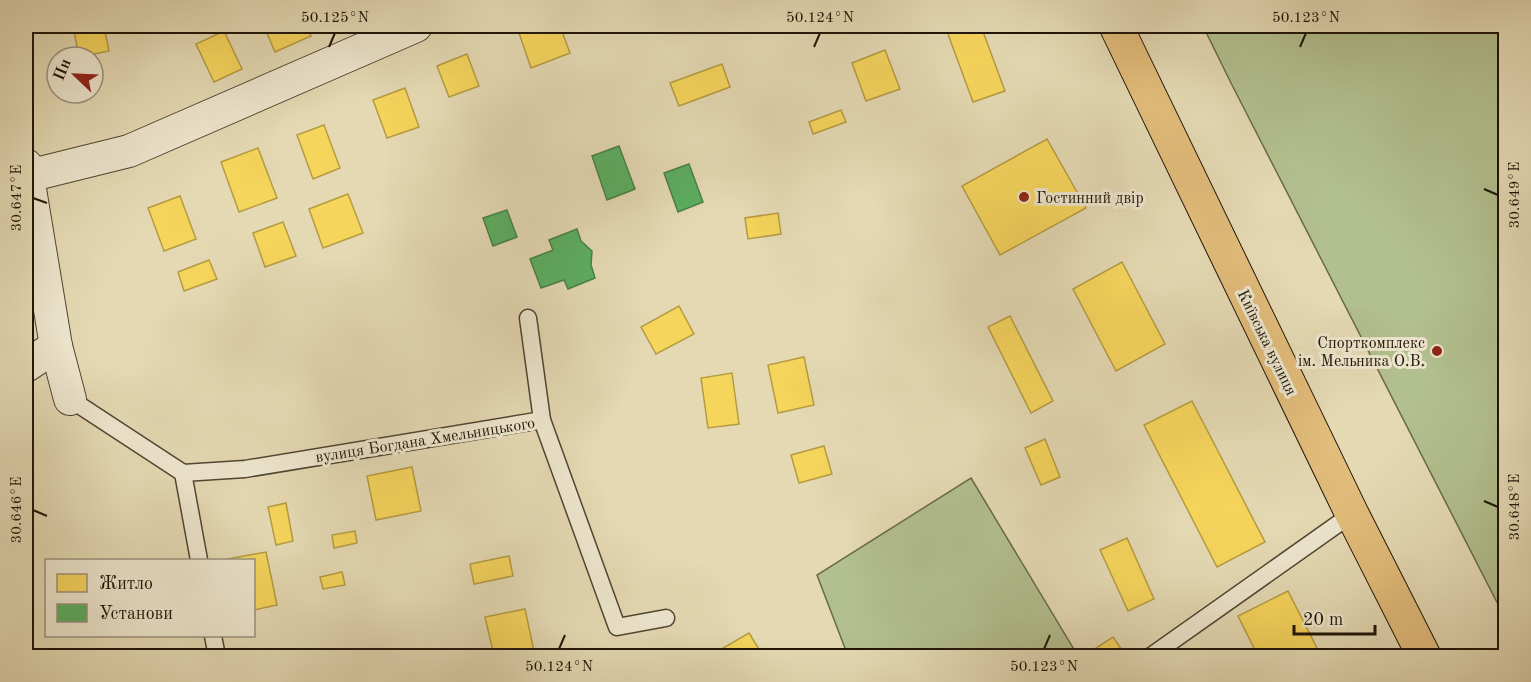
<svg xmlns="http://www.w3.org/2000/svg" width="1531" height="682" font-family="'Old Standard TT',serif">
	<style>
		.green { fill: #b2bf8e; stroke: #686a4a; stroke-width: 1.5 }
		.homes { fill: #f6d55c; stroke: #b59b42; stroke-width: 1.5 }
		.public { fill: #5aae61; stroke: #488046; stroke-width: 1.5 }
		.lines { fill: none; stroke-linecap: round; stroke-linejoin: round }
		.service-casing { stroke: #504532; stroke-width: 19 }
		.minor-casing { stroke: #504532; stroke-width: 34 }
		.primary-casing { stroke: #1e1407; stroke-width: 35 }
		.service { stroke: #ede6ce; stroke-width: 16 }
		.minor { stroke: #ede6ce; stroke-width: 32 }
		.primary { stroke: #e2bc7a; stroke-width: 33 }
		.ticks { fill: none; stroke: #1e1407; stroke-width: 2 }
		.poi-dot { fill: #8f2418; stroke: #ede6ce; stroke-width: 2 }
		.labels { text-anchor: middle; stroke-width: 6; stroke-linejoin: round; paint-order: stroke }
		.poi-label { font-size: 16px; fill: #1e1407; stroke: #ede6ce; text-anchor: start }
		.street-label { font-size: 16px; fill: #1e1407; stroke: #ede6ce }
		.neatline { fill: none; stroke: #1e1407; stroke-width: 2 }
		.ticks-label { font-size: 15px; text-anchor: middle; fill: #1e1407 }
	</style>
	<rect width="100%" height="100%" fill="#e4d9b3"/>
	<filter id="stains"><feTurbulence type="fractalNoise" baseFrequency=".00333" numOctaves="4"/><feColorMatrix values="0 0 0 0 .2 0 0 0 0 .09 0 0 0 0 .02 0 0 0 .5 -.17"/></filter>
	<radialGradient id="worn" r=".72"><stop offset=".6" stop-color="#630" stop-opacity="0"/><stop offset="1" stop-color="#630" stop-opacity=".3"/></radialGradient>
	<g class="green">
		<polygon points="1203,26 1505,26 1505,618 1231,83"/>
		<polygon points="971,478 1078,656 848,656 817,575"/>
	</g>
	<g class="homes">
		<polygon points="73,26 104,26 109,51 79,57"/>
		<polygon points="264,26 306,26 311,36 275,52"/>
		<polygon points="540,26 560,26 570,53 531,68 519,33"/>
		<polygon points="945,26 981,26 1005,91 973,102"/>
		<polygon points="224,31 242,69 214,82 196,44"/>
		<polygon points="885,50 900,89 866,101 852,63"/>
		<polygon points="467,54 479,86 449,97 437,66"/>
		<polygon points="722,64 730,87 679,106 670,83"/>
		<polygon points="405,88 419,127 387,138 373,100"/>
		<polygon points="841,110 846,122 813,134 809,122"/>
		<polygon points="324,125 340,168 313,179 297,135"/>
		<polygon points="1047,139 1086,208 1000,255 962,186"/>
		<polygon points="258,148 277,198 239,212 221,162"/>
		<polygon points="348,194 363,233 323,248 309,209"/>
		<polygon points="180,196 196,239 164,251 148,208"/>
		<polygon points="778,213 781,234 748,239 745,218"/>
		<polygon points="283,222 296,256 265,267 253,233"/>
		<polygon points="209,260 217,279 184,291 178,272"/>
		<polygon points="1122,262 1165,344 1116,371 1073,289"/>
		<polygon points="679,306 694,334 656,354 641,327"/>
		<polygon points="1010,316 1053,401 1031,413 988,327"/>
		<polygon points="804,357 814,405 778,413 768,365"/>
		<polygon points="732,373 739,424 708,428 701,378"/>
		<polygon points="1192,401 1265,542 1217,567 1144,425"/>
		<polygon points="1045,439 1060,477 1041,485 1025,448"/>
		<polygon points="824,446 832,474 799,483 791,455"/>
		<polygon points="412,467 421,511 376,520 367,476"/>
		<polygon points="286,503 293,541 276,545 268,507"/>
		<polygon points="355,531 357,543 334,548 332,535"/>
		<polygon points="1127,538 1154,599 1128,611 1100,550"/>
		<polygon points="266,552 277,605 254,610 254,560 222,560"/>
		<polygon points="509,556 513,576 474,584 470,564"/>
		<polygon points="342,572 345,585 323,589 320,577"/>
		<polygon points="1288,591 1321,656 1258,656 1238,616"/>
		<polygon points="525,609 535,656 494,656 485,617"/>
		<polygon points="749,633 763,656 721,656 718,651"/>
		<polygon points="1113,637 1126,656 1093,656 1090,652"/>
	</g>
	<g class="public">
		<polygon points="619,146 635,189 607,200 592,156"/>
		<polygon points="689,164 703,202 678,212 664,173"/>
		<polygon points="507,210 517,237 493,246 483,218"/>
		<polygon points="577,229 581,241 592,251 591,265 595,278 568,289 564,280 541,288 530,259 553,250 549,240"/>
	</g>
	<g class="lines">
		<g class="service-casing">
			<g id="service">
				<polyline points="528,318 542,420"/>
				<polyline points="70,399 183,473 245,469 542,420 617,627 666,618"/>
				<polyline points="183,473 199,560"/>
				<polyline points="213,636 217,656"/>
				<polyline points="1151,656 1352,514"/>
			</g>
		</g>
		<g class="minor-casing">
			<g id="minor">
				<polyline points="26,165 56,346 70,399"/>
				<polyline points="28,176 129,151 416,26"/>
				<polyline points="26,366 56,346"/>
			</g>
		</g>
		<g class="primary-casing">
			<polyline id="primary" points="1116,26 1352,514 1424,656"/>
		</g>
		<use href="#service" class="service"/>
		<use href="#minor" class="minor"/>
		<use href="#primary" class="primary"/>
	</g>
	<path class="ticks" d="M329,47L335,33M814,47L820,33M1300,47L1306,33M1484,189L1498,195M33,198L47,203M1484,501L1498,507M33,510L47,516M559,649L565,635M1044,649L1050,635"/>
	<g class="poi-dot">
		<circle cx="1024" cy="197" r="6"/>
		<circle cx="1437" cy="351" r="6"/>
	</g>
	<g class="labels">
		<g class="poi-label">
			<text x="1036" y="203">Гостинний двір</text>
			<text x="1425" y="348" text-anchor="end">Спорткомплекс<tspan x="1425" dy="18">ім. Мельника О.В.</tspan></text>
		</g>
		<g class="street-label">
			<text transform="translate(1268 342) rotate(64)" y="6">Київська вулиця</text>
			<text transform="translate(425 439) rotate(-9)" y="6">вулиця Богдана Хмельницького</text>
		</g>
	</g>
	<rect width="1531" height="682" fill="none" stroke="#e4d9b3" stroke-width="66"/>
	<rect x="45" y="559" width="210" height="78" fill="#ede6ce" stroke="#9a927e" stroke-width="1.5"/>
	<rect x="57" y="574" width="30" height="18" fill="#f6d55c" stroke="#9a927e" stroke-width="1.5"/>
	<text x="99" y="589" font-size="18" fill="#1e1407">Житло</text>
	<rect x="57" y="604" width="30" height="18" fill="#5aae61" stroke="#9a927e" stroke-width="1.5"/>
	<text x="99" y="619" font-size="18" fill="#1e1407">Установи</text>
	<g transform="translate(75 75) rotate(293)"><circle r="28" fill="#ede6ce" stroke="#9a927e" stroke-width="1.5"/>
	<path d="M0-4.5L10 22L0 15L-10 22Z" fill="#8f2418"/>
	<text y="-9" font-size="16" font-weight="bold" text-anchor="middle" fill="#1e1407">Пн</text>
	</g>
	<path d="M1294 625v9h81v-9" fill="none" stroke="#1e1407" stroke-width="3"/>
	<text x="1303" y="625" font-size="18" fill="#1e1407" stroke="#ede6ce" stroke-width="4.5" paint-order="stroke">20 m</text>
	<rect x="33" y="33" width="1465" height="616" class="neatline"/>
	<g class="ticks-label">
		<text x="335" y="22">50.125°N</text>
		<text x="820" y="22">50.124°N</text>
		<text x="1306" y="22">50.123°N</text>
		<text transform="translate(1514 195) rotate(-90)" y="5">30.649°E</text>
		<text transform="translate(16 198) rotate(-90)" y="5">30.647°E</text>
		<text transform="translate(1514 507) rotate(-90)" y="5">30.648°E</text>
		<text transform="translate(16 510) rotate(-90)" y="5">30.646°E</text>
		<text x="559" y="671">50.124°N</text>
		<text x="1044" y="671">50.123°N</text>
	</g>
	<rect width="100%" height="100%" filter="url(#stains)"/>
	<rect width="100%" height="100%" fill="url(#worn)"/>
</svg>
